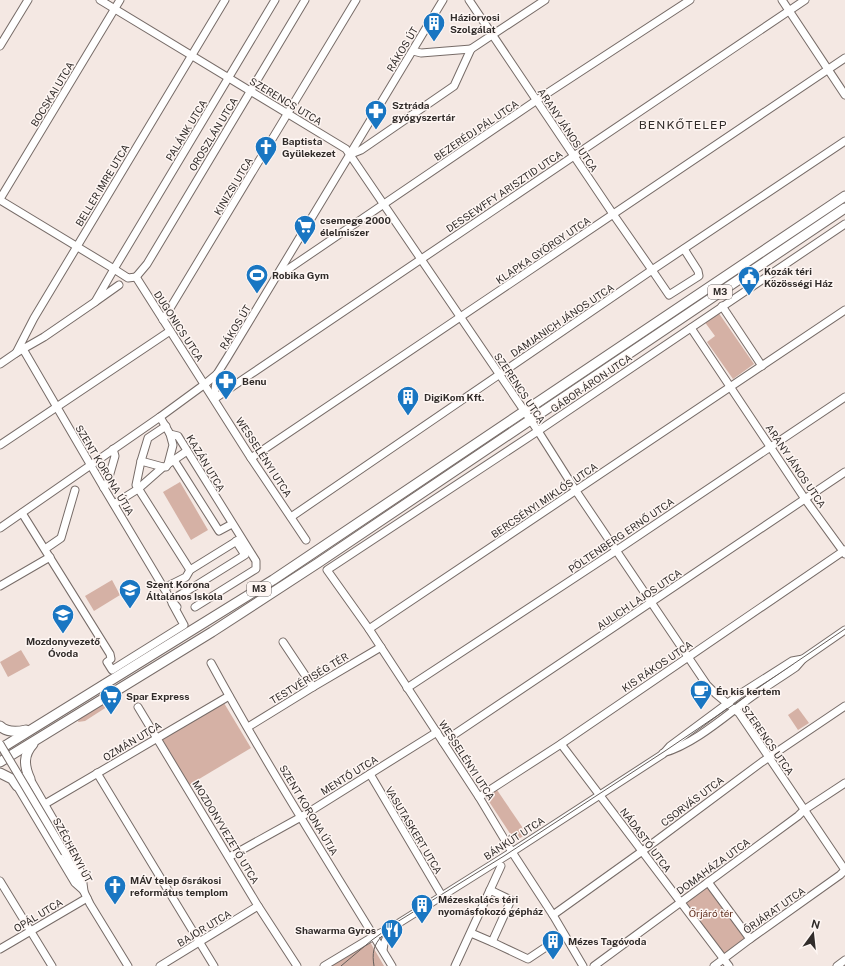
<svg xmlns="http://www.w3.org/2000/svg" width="845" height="966" font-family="'Public Sans',sans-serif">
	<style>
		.green { fill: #d5b1a5 }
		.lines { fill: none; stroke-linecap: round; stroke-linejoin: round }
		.minor-casing { stroke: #776c68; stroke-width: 9 }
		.major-casing { stroke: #776c68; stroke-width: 11 }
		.minor { stroke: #fff; stroke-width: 7 }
		.major { stroke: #fff; stroke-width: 9 }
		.tram { stroke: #665f5c; stroke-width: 1 }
		.minor-bridge-casing { stroke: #776c68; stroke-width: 9; stroke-linecap: butt }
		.minor-bridge { stroke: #fff; stroke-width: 7 }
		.labels { text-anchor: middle; stroke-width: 3; stroke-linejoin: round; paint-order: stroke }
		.shield { fill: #fef6f3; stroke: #6e6966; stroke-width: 1 }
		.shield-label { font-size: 9px; font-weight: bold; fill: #312c2a }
		.poi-label { font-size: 10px; font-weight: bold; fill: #312c2a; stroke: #fef6f3; text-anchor: start }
		.street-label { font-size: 10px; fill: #312c2a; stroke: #fef6f3 }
		.park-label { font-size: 10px; fill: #5f2e1d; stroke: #fef6f3 }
		.quarter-label { font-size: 12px; letter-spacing: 1px; fill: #312c2a; stroke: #fef6f3 }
	</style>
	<rect width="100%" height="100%" fill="#f4e8e3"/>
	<g class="green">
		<polygon points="718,312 754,364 733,379 707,342 715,336 704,321"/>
		<polygon points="180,482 208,530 191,540 163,492"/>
		<polygon points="112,580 120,595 94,611 85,596"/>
		<polygon points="21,650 30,665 8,677 0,662"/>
		<polygon points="116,696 115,700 113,703 85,721 78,722 79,719"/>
		<polygon points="224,703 251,748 189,785 162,739"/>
		<polygon points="798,708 809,723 798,730 788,715"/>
		<polygon points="497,790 527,834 515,841 486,797"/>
		<polygon points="708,886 747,938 725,955 686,902"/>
		<polygon points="370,942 384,966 331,966"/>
	</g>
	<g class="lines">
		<g class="minor-casing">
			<g id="minor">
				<polyline points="100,0 346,149 538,431 576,491 707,685 716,694 739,713 845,870"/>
				<polyline points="469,0 613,214 652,270 669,295 699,276 698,271 684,249"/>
				<polyline points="782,0 845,95"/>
				<polyline points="0,46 28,0"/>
				<polyline points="413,51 421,53 471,49"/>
				<polyline points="351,154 361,150 454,86 471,49 545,0"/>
				<polyline points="0,199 120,0"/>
				<polyline points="0,200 114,269 275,0"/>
				<polyline points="278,276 537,100 690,0"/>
				<polyline points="136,277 147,264 305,0"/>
				<polyline points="136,277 251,458 306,540"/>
				<polyline points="119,285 95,302 114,269 128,278 136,277"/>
				<polyline points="95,302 44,337 16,353 34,318 225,0"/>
				<polyline points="722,306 762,366"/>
				<polyline points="163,320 356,0"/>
				<polyline points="691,328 805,499 845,554"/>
				<polyline points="23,349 104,488 171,600 177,607"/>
				<polyline points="0,364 16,353"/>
				<polyline points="214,398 217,374"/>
				<polyline points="214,399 805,0"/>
				<polyline points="160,417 170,434 178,436 256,561 256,569 195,607"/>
				<polyline points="166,426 148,438 141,461 136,485 190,570"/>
				<polyline points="0,445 170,331"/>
				<polyline points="251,458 845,58"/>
				<polyline points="174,460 219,531 232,524"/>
				<polyline points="141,461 163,467"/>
				<polyline points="168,464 173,445 170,434"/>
				<polyline points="104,488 107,484 115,456 113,449"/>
				<polyline points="114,504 138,489 163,467 166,467 168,464 187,451"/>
				<polyline points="22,513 110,654 111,659 107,662 112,670 184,625 172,603"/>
				<polyline points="291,517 652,270 845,141"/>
				<polyline points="0,528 160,417 205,384 217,374 227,358 443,0"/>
				<polyline points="45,549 61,538 75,490"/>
				<polyline points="0,586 50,557"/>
				<polyline points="164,588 186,577 190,570 240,539"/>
				<polyline points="171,600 192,588 245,555 236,541"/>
				<polyline points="369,629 845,310"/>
				<polyline points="283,642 313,687"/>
				<path d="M211,663C267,766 331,866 392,966"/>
				<polyline points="407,688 617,550 845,397"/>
				<polyline points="138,707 258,906 297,966"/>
				<polyline points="248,727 313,687 381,647"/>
				<polyline points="443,742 845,472"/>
				<polyline points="561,744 729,966"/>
				<path d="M663,753C692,745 722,719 746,701C762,689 780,678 796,667L803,659"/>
				<polyline points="97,773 214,966"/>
				<polyline points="370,774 442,896"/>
				<polygon points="25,776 30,779 75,857 82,876 84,891 75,883 17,786 19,778"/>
				<polyline points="479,797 561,744 845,550"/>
				<polyline points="45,804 229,696"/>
				<polyline points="65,853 90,904 128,966"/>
				<polyline points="229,857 301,817 437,732"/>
				<polyline points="0,881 52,966"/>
				<polyline points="708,882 750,939"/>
				<polyline points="490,890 501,866"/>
				<polyline points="553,915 641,852 762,762 845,706"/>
				<polyline points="492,942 528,959 564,935"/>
				<polyline points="0,949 87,898"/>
				<polyline points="383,950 384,944 390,928"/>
				<polyline points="160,966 258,906"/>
				<polyline points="324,966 374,936 391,928 512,852 663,754 670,746 740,694 792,661 803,659 845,630"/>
				<polyline points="455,966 490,890 511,900 492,942 471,933"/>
				<polyline points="583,966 553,915 512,852 479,797 369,629 327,570 538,431 845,224"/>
				<polyline points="594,966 798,816 804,810 845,783"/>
				<polyline points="714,966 750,939 840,875 845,870"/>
				<polyline points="837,966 845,960"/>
			</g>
		</g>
		<g class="major-casing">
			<g id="major">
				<path d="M0,726C7,733 17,732 26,730"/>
				<polyline points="0,749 273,580 845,196"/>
				<polyline points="0,762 212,632 318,563 845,208"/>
				<polyline points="0,773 12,779 17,786"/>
				<path d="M30,779C24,766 23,755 33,744"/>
			</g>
		</g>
		<use href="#minor" class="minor"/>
		<use href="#major" class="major"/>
		<g class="tram">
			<polyline points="341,966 372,940 397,922 504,856 665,751 845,629"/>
			<path d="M374,966C372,954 373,945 382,936"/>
		</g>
		<g class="minor-bridge-casing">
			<polyline id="minor-bridge" points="0,744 65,853"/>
		</g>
		<use href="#minor-bridge" class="minor-bridge"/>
	</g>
	<defs>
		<g id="building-pin" transform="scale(1.15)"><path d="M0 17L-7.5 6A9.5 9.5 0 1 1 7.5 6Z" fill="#1976c2" stroke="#fef6f3"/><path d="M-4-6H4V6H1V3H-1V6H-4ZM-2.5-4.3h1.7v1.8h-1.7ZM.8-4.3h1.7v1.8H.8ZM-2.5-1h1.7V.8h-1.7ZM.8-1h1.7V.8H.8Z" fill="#fff"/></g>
		<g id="pharmacy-pin" transform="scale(1.15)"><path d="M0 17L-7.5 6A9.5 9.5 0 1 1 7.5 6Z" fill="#1976c2" stroke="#fef6f3"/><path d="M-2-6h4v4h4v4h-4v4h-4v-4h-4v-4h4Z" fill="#fff"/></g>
		<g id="church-pin" transform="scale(1.15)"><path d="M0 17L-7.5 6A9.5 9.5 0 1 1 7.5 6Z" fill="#1976c2" stroke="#fef6f3"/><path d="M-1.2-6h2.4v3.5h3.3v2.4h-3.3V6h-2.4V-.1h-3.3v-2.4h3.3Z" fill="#fff"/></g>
		<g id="supermarket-pin" transform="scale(1.15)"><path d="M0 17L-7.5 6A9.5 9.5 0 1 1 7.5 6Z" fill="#1976c2" stroke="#fef6f3"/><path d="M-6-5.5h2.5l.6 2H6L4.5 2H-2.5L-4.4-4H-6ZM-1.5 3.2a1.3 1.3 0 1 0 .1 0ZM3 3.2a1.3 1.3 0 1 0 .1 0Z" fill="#fff"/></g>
		<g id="stadium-pin" transform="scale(1.15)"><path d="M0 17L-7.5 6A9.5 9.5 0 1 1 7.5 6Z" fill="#1976c2" stroke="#fef6f3"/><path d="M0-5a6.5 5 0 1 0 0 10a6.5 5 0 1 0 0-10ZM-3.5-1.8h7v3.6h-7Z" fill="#fff"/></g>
		<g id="civic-pin" transform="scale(1.15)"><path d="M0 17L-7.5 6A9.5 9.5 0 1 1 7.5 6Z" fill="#1976c2" stroke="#fef6f3"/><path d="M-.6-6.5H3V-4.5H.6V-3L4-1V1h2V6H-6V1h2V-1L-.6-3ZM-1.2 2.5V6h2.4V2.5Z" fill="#fff"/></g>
		<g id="school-pin" transform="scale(1.15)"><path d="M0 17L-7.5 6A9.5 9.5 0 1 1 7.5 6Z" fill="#1976c2" stroke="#fef6f3"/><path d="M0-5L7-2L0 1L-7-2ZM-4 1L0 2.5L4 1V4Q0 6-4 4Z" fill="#fff"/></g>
		<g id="cafe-pin" transform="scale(1.15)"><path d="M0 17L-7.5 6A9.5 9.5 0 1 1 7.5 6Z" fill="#1976c2" stroke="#fef6f3"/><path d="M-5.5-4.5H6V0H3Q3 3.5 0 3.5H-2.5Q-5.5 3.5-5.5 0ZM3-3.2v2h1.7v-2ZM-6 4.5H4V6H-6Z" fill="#fff"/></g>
		<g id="restaurant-pin" transform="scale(1.15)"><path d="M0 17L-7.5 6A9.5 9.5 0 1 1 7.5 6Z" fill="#1976c2" stroke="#fef6f3"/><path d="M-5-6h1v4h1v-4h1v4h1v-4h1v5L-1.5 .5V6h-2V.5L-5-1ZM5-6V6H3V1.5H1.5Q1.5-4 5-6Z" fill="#fff"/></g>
	</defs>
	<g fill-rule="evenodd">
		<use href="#building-pin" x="434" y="23"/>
		<use href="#pharmacy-pin" x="376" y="111"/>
		<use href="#church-pin" x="266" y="147"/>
		<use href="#supermarket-pin" x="305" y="226"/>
		<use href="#stadium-pin" x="257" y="275"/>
		<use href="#civic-pin" x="749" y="277"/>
		<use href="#pharmacy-pin" x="226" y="381"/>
		<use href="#building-pin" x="408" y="397"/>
		<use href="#school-pin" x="130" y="590"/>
		<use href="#school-pin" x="63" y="615"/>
		<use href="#cafe-pin" x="701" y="691"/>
		<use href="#supermarket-pin" x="111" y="696"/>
		<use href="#church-pin" x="115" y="886"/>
		<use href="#building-pin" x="422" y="905"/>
		<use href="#restaurant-pin" x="392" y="930"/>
		<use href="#building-pin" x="553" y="941"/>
	</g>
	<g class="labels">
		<g class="shield">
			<rect x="708" y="285" width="24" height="14" rx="3"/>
			<rect x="247" y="582" width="24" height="14" rx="3"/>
		</g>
		<g class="shield-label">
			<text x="720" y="295">M3</text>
			<text x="259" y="592">M3</text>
		</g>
		<g class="poi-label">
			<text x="450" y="21">Háziorvosi<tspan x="450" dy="12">Szolgálat</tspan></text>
			<text x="392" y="109">Sztráda<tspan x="392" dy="12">gyógyszertár</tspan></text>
			<text x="282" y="145">Baptista<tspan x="282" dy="12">Gyülekezet</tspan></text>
			<text x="320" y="224">csemege 2000<tspan x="320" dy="12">élelmiszer</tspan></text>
			<text x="764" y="275">Kozák téri<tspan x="764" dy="12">Közösségi Ház</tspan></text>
			<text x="272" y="279">Robika Gym</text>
			<text x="242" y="385">Benu</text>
			<text x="424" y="401">DigiKom Kft.</text>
			<text x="146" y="588">Szent Korona<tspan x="146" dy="12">Általános Iskola</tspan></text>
			<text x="63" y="645" text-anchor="middle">Mozdonyvezető<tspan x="63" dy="12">Óvoda</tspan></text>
			<text x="716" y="695">Én kis kertem</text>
			<text x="126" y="700">Spar Express</text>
			<text x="130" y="884">MÁV telep ősrákosi<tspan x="130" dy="12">református templom</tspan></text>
			<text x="438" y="903">Mézeskalács téri<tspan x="438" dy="12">nyomásfokozó gépház</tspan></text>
			<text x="376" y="934" text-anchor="end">Shawarma Gyros</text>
			<text x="568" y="945">Mézes Tagóvoda</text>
		</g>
		<g class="street-label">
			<text transform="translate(402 49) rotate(-59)" y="4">RÁKOS ÚT</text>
			<text transform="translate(52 94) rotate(-59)" y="4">BOCSKAI UTCA</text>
			<text transform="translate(286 101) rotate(31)" y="4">SZERENCS UTCA</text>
			<text transform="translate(186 130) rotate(-59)" y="4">PALÁNK UTCA</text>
			<text transform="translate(476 130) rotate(-34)" y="4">BEZERÉDJ PÁL UTCA</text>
			<text transform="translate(568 130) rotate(56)" y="4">ARANY JÁNOS UTCA</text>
			<text transform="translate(213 134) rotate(-59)" y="4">OROSZLÁN UTCA</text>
			<text transform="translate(102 185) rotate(-59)" y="4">BELLER IMRE UTCA</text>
			<text transform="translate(233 186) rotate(-59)" y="4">KINIZSI UTCA</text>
			<text transform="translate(504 191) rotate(-34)" y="4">DESSEWFFY ARISZTID UTCA</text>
			<text transform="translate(543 250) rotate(-34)" y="4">KLAPKA GYÖRGY UTCA</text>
			<text transform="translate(562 320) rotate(-34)" y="4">DAMJANICH JÁNOS UTCA</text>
			<text transform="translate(179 326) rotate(57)" y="4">DUGONICS UTCA</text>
			<text transform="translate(235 327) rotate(-59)" y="4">RÁKOS ÚT</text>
			<text transform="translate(591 383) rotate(-34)" y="4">GÁBOR ÁRON UTCA</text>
			<text transform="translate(520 388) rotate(56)" y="4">SZERENCS UTCA</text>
			<text transform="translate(264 457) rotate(57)" y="4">WESSELÉNYI UTCA</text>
			<text transform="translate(206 463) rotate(59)" y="4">KAZÁN UTCA</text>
			<text transform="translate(796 466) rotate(56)" y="4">ARANY JÁNOS UTCA</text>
			<text transform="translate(105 470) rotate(59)" y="4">SZENT KORONA ÚTJA</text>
			<text transform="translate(544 500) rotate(-34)" y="4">BERCSÉNYI MIKLÓS UTCA</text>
			<text transform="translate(621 535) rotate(-34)" y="4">PÖLTENBERG ERNŐ UTCA</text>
			<text transform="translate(639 599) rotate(-34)" y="4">AULICH LAJOS UTCA</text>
			<text transform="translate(657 666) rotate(-34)" y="4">KIS RÁKOS UTCA</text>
			<text transform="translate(309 678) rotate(-31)" y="4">TESTVÉRISÉG TÉR</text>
			<text transform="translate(768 740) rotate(55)" y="4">SZERENCS UTCA</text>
			<text transform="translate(132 741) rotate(-31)" y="4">OZMÁN UTCA</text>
			<text transform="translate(467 760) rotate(57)" y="4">WESSELÉNYI UTCA</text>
			<text transform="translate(349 775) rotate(-32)" y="4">MENTŐ UTCA</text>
			<text transform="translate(692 801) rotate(-37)" y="4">CSORVÁS UTCA</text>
			<text transform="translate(309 810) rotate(59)" y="4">SZENT KORONA ÚTJA</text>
			<text transform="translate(414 830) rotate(59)" y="4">VASUTASKERT UTCA</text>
			<text transform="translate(226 832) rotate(59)" y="4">MOZDONYVEZETŐ UTCA</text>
			<text transform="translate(514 838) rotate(-33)" y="4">BÁNKÚT UTCA</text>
			<text transform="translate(646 840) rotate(53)" y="4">NÁDASTÓ UTCA</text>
			<text transform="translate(73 850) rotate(62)" y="4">SZÉCHENYI ÚT</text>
			<text transform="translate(713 866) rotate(-36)" y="4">DOMAHÁZA UTCA</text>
			<text transform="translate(774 910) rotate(-35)" y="4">ŐRJÁRAT UTCA</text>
			<text transform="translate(38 915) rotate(-31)" y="4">OPÁL UTCA</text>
			<text transform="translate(204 928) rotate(-31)" y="4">BAJOR UTCA</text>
		</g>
		<g class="park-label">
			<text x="711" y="917">Őrjáró tér</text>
		</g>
		<g class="quarter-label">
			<text x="683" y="129">BENKŐTELEP</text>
		</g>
	</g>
	<g transform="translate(813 934) rotate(15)" stroke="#fef6f3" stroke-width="3" paint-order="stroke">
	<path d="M0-3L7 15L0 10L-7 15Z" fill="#312c2a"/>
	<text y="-6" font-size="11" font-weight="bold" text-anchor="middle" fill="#312c2a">N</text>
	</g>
</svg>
